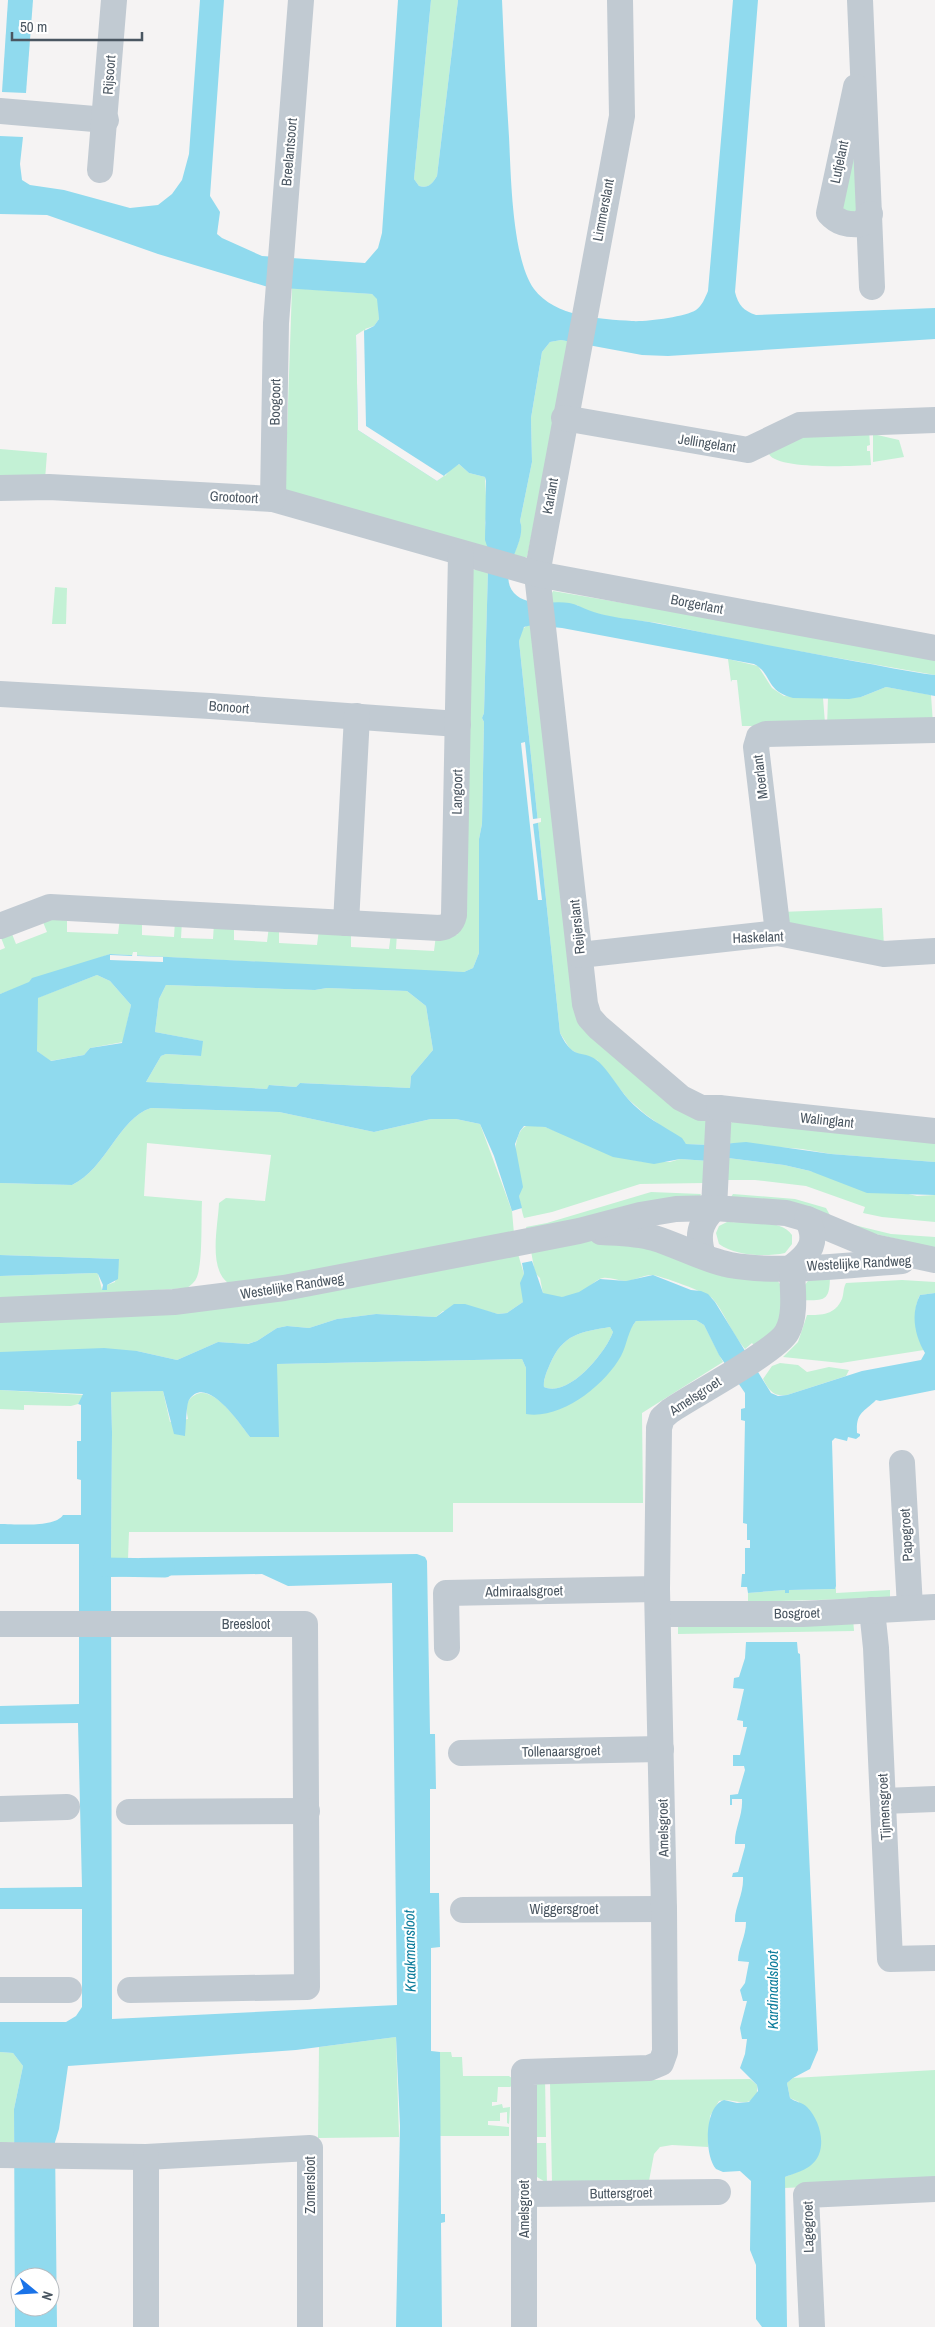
<svg xmlns="http://www.w3.org/2000/svg" width="935" height="2327" font-family="'Archivo Narrow',sans-serif">
	<style>
		.green { fill: #c3f1d5 }
		.water { fill: #90daee; fill-rule: evenodd }
		.pier { fill: #f5f3f3 }
		.lines { fill: none; stroke-linecap: round; stroke-linejoin: round }
		.canal { stroke: #90daee; stroke-width: 19 }
		.minor { stroke: #c1cad2; stroke-width: 26 }
		.labels { text-anchor: middle; stroke-width: 4.5; stroke-linejoin: round; paint-order: stroke }
		.street-label { font-size: 14px; fill: #4a5661; stroke: #fff }
		.water-label { font-size: 15px; font-style: italic; fill: #0c7c9b; stroke: #fff }
	</style>
	<rect width="100%" height="100%" fill="#f5f3f3"/>
	<g class="green">
		<path d="M431,0H458L437,176C433,183 428,189 419,186L414,179Z"/>
		<polygon points="853,115 860,208 848,216 837,202"/>
		<polygon points="292,288 372,294 378,299 379,319 374,326 365,329 445,476 451,469 459,464 469,473 485,477 487,515 485,523 488,549 285,491"/>
		<path d="M561,340L572,342L527,557H513C517,546 524,532 520,521L532,462L531,418L542,352L550,342Z"/>
		<path d="M869,430L870,445L867,446V451H870L871,465C853,466 777,470 769,454L785,438Z"/>
		<polygon points="873,434 899,440 904,457 873,462"/>
		<polygon points="0,449 47,453 45,480 0,481"/>
		<polygon points="488,569 484,713 482,718 484,722 482,824 479,839 479,953 473,968 464,972 426,971 110,954 0,994 0,950 5,948 0,935 10,929 16,944 47,932 41,917 67,915 67,932 118,934 120,918 142,919 142,935 174,937 175,921 182,921 181,938 213,939 214,923 234,924 234,940 267,942 269,926 279,927 279,943 317,945 319,929 351,931 351,947 389,949 391,933 397,933 396,949 434,951 436,935 457,935 467,910 470,570"/>
		<polygon points="55,587 67,588 66,624 52,624"/>
		<polygon points="553,591 935,656 935,675 752,643 658,623 616,618 589,612 577,605 551,604 551,595"/>
		<polygon points="528,625 532,625 577,1004 708,1120 709,1145 686,1144 645,1114 628,1099 597,1060 580,1055 570,1049 560,1033 519,641 521,630"/>
		<polygon points="728,659 758,666 772,688 784,696 823,698 825,723 813,726 742,726 737,680 732,680 731,682"/>
		<polygon points="886,687 931,695 933,724 827,726 828,698 861,697"/>
		<polygon points="882,908 884,947 798,932 781,912"/>
		<polygon points="97,975 110,981 131,1005 123,1042 90,1048 84,1055 50,1061 37,1051 37,998"/>
		<polygon points="166,985 315,990 327,988 407,991 426,1006 433,1050 411,1076 410,1088 300,1083 296,1087 270,1085 267,1089 146,1082 161,1056 166,1054 200,1056 202,1041 155,1032 159,999"/>
		<path d="M151,1108L279,1112L374,1132L431,1119H456L480,1124L512,1211L514,1234L340,1268L228,1283C208,1268 218,1226 219,1203L226,1198L265,1201L271,1155L147,1143L144,1196L202,1201C201,1220 203,1261 197,1277C195,1282 191,1285 187,1288L0,1301V1276L96,1273L98,1274L102,1290H107V1285L115,1282L119,1259L0,1255V1183L72,1185C106,1169 119,1118 151,1108Z"/>
		<polygon points="732,1122 935,1137 935,1162 831,1154 802,1149 728,1143 729,1125"/>
		<path d="M530,1125L545,1127L629,1159L644,1162H670L680,1159L709,1161L704,1183L640,1184L552,1212L524,1218C519,1201 504,1128 530,1125Z"/>
		<polygon points="728,1158 784,1165 917,1196 935,1195 935,1222 882,1217 863,1213 865,1207 806,1186 755,1180 727,1180"/>
		<polygon points="651,1192 701,1194 700,1196 528,1233 526,1227 547,1223"/>
		<polygon points="733,1194 795,1199 826,1208 831,1217 731,1197"/>
		<path d="M727,1222C745,1223 780,1218 792,1235V1244L785,1253C766,1257 735,1256 719,1244L716,1233L719,1226Z"/>
		<polygon points="850,1224 891,1234 935,1237 935,1248 846,1227"/>
		<path d="M609,1239L777,1280L780,1284L783,1319L756,1348L752,1343L745,1349C731,1333 724,1311 712,1298C708,1293 659,1275 652,1275C642,1275 634,1281 626,1281C618,1281 610,1277 603,1278C597,1279 592,1285 587,1288C576,1296 555,1301 543,1294L540,1278L535,1273L531,1251L587,1240Z"/>
		<polygon points="518,1254 524,1274 523,1302 507,1313 498,1314 482,1310 443,1311 436,1317 376,1314 337,1319 309,1328 287,1326 277,1328 257,1341 247,1344 218,1342 177,1360 137,1351 0,1352 0,1320"/>
		<path d="M830,1272C830,1301 827,1301 800,1300C805,1277 810,1279 830,1272Z"/>
		<path d="M902,1280L935,1282V1293L920,1295C911,1311 917,1336 924,1350L841,1363L783,1357L798,1342L807,1315C822,1315 835,1315 842,1299C844,1294 843,1288 846,1283Z"/>
		<path d="M696,1320L704,1325L723,1362L642,1413L643,1503H453V1532H129L128,1559H111L112,1432L111,1392L163,1391L170,1422L188,1419C186,1409 185,1400 195,1395C214,1384 240,1424 250,1437H278L276,1364L522,1359L526,1368V1413L532,1414L558,1409L581,1397L636,1321Z"/>
		<path d="M610,1327L613,1332C606,1352 569,1398 544,1387C543,1380 547,1371 550,1364C563,1334 580,1332 610,1327Z"/>
		<path d="M780,1363L798,1365L807,1372L829,1367L849,1370L846,1376L787,1395C773,1397 769,1390 763,1379L772,1366Z"/>
		<polygon points="0,1390 83,1395 78,1404 71,1406 24,1405 24,1410 0,1409"/>
		<polygon points="836,1586 836,1593 890,1590 890,1598 748,1602 748,1593 785,1590 786,1593 788,1593 789,1590 835,1589"/>
		<polygon points="853,1617 854,1631 678,1634 678,1622"/>
		<polygon points="396,2037 399,2137 318,2138 319,2047"/>
		<polygon points="0,2052 13,2053 23,2066 14,2109 14,2142 0,2143"/>
		<polygon points="440,2052 451,2052 452,2057 462,2057 463,2076 509,2076 517,2082 510,2087 498,2087 497,2102 492,2102 492,2106 502,2104 503,2108 510,2107 509,2124 507,2123 507,2112 500,2113 500,2121 488,2121 488,2125 509,2127 509,2136 440,2136"/>
		<polygon points="935,2070 935,2181 784,2188 785,2177 802,2170 799,2102 790,2098 787,2083 793,2078"/>
		<polygon points="545,2076 546,2137 534,2137 534,2087"/>
		<path d="M750,2079L757,2085V2096C745,2109 733,2097 719,2101L710,2116L708,2147L672,2145L660,2147L654,2154L649,2181L552,2182L550,2083L552,2081Z"/>
		<polygon points="534,2143 546,2143 547,2183 537,2177"/>
	</g>
	<g class="water">
		<polygon points="8,0 33,0 26,93 2,92"/>
		<path d="M200,0H224L210,196L220,212L217,234L222,238L262,256L365,263L378,248L382,233L398,0H431L414,179L419,186C428,189 433,183 437,176L458,0H502C504,46 506,91 509,137C511,175 512,259 534,289C555,317 600,319 632,321C645,322 685,317 696,310C702,306 705,298 708,291L733,0H758L735,292C738,305 744,311 756,315L935,308V339L668,356L642,355L561,340L550,342L542,352L531,418L532,462L520,521C528,543 496,572 514,593C531,611 560,596 579,606C605,619 632,618 660,624C724,637 788,649 853,661C880,665 907,672 935,675V696L886,687L861,697L849,699L793,698C765,691 772,673 754,664L562,628L532,625L524,627L519,641L560,1033C574,1063 584,1048 599,1062C610,1073 618,1087 628,1099C643,1116 663,1126 682,1138L686,1144L709,1145L746,1142L831,1154L935,1162V1195L867,1193L810,1171L784,1165L728,1158L709,1161L680,1159L654,1164L613,1157L545,1127L524,1126L520,1131L515,1144L523,1187L519,1196L522,1208L512,1211L494,1156L480,1124L456,1119H431L374,1132L279,1112L151,1108C119,1118 106,1169 72,1185L0,1183V994L29,982L32,978L110,954L464,972L473,968L479,953V839L482,824L484,722L482,718L484,713L488,569V549L485,540L486,481L485,477L469,473L459,464L437,481L358,430L356,335L374,326L379,319L377,299L372,294L268,287L158,254L47,215L0,214V136L23,137L20,164L22,180L30,185L64,190L130,208L158,205L172,194L182,180L189,154ZM97,975L110,981L131,1005L122,1043L90,1048L84,1055L51,1061L37,1051L38,998ZM166,985L315,990L327,988L407,991L426,1006L433,1050L411,1076L410,1088L300,1083L296,1087L269,1085L267,1089L146,1082L161,1056L166,1054L201,1056L203,1041L155,1032L159,999Z"/>
		<polygon points="0,1255 119,1259 118,1279 107,1285 107,1290 102,1290 103,1285 98,1274 96,1273 0,1276"/>
		<path d="M532,1261L543,1293L562,1297L579,1292L600,1279L626,1281L653,1275L691,1290L701,1291L708,1294L715,1302L771,1393L778,1396L787,1395L862,1371L921,1360L925,1353C915,1336 910,1314 920,1295L935,1293V1390L880,1401L876,1400C863,1413 856,1412 857,1433L860,1434V1436L856,1439L848,1437L847,1441L835,1438L832,1441L836,1586L835,1589L789,1590V1593H785V1590L748,1593L747,1587H741L742,1574H745V1548H750V1540H747V1524L743,1523L745,1421L741,1420V1409L745,1408V1393L719,1355L704,1325L696,1320L636,1321C628,1330 627,1345 621,1356C605,1385 561,1420 526,1414V1368L522,1359L277,1364L279,1437H250C240,1424 206,1373 189,1400C186,1405 186,1428 185,1436L174,1434L163,1391L111,1392L112,1432L111,1559H128L129,1576L111,1577L112,2019L397,2005L392,1583L288,1586L262,1574L139,1576V1558L417,1554L425,1557L427,1561L430,1734H435L436,1789H430V1893H439L440,1947L431,1948V2051L440,2052L441,2214H445V2222L441,2223L442,2327H396L400,2126L396,2037L296,2050L68,2066L59,2129L55,2142L57,2327H15L14,2109L23,2066L13,2053L0,2052V2022H66L76,2016L82,2007V1909H0V1888L82,1887L78,1723L0,1724V1706L79,1704V1544H0V1524C15,1524 55,1528 63,1515H81V1480L77,1479V1441H81V1405L78,1404L83,1394L0,1390V1352L104,1348L137,1351L177,1360L218,1342L248,1344L257,1341L277,1328L287,1326L309,1328L337,1319L376,1314L436,1317L454,1304H465L498,1314L507,1313L523,1302L520,1283L524,1274L522,1263ZM610,1327L613,1332C606,1352 569,1398 544,1387C543,1380 547,1371 550,1364C563,1334 580,1332 610,1327ZM20,2277H50V2307H20Z"/>
		<path d="M746,1642H797L798,1653L800,1654L818,2050L810,2069L793,2078L787,2083L790,2098C795,2102 802,2102 807,2107C821,2121 829,2152 810,2166C803,2171 793,2174 785,2177L787,2327H762L756,2319V2265L750,2250L751,2181L740,2171L723,2172L716,2169C704,2155 704,2106 724,2100L737,2103L749,2102L758,2091L757,2085L740,2068L745,2054L747,2039H742L740,2028L747,2001H743L740,1990L745,1983L749,1962L738,1961C738,1948 746,1937 746,1922H735C734,1908 744,1894 743,1877H732L733,1873L738,1872L745,1847V1844H735C734,1829 743,1816 742,1799H732V1805H730V1795L738,1794L745,1770L744,1766H733V1755H740L747,1727H743V1721L737,1720L744,1689L733,1688L734,1678L739,1677L745,1658Z"/>
	</g>
	<g class="pier">
		<polygon points="364,330 366,426 444,476 437,481 358,430 356,335"/>
		<polygon points="525,742 533,819 541,818 541,822 533,824 542,900 538,900 521,743"/>
		<polygon points="133,952 137,952 137,956 163,957 163,962 110,960 110,955 132,956"/>
	</g>
	<g class="lines">
		<polyline class="canal" points="103,1567 165,1568"/>
		<g class="minor">
			<path d="M620,0L622,116L537,574L585,1004L589,1017L598,1027L681,1098L701,1108H719L714,1208C699,1224 697,1236 703,1256"/>
			<polyline points="860,0 872,287"/>
			<path d="M856,87L829,213C838,223 847,225 861,224L870,214"/>
			<polyline points="0,111 106,120"/>
			<polyline points="100,170 114,0"/>
			<polyline points="564,418 748,450 800,425 935,420"/>
			<polyline points="0,488 49,487 273,499 537,574 935,648"/>
			<polyline points="273,499 276,323 301,0"/>
			<polyline points="0,694 210,706 458,724"/>
			<polyline points="346,923 357,716"/>
			<path d="M0,926L50,907L439,928C448,927 452,924 454,915L461,554"/>
			<polyline points="778,933 756,747 759,737 766,734 935,730"/>
			<polyline points="580,955 778,933 884,954 935,951"/>
			<polyline points="719,1108 935,1131"/>
			<path d="M601,1232C619,1233 637,1233 654,1238C680,1246 704,1260 730,1265C780,1274 850,1265 902,1261"/>
			<polyline points="0,1310 174,1302 284,1288 513,1244 579,1231 640,1215 676,1209 714,1208 786,1213 807,1219 874,1247 935,1260"/>
			<polyline points="902,1463 910,1607"/>
			<polyline points="872,1610 876,1648 890,1959 935,1958"/>
			<polyline points="658,1614 803,1614 935,1607"/>
			<polyline points="0,1624 305,1624 307,1987 130,1990"/>
			<polyline points="447,1648 446,1593 657,1589"/>
			<polyline points="461,1753 661,1749"/>
			<polyline points="883,1801 935,1799"/>
			<polyline points="0,1809 67,1807"/>
			<polyline points="129,1812 307,1811"/>
			<polyline points="463,1910 664,1909"/>
			<polyline points="0,1990 69,1990"/>
			<polyline points="0,2155 146,2157 310,2148 310,2327"/>
			<polyline points="146,2157 146,2327"/>
			<polyline points="524,2194 718,2192"/>
			<path d="M524,2327V2072L649,2068L661,2063L665,2052L664,1909L657,1589L659,1428L662,1418L670,1411C693,1395 777,1351 787,1332C797,1314 792,1287 792,1267C810,1254 819,1241 807,1219"/>
			<polyline points="812,2327 806,2195 935,2189"/>
		</g>
	</g>
	<g class="labels">
		<g class="street-label">
			<text transform="translate(109 75) rotate(-86)" y="5">Rijsoort</text>
			<text transform="translate(289 152) rotate(-85)" y="5">Breelantsoort</text>
			<text transform="translate(839 162) rotate(-78)" y="5">Lutjelant</text>
			<text transform="translate(603 210) rotate(-79)" y="5">Limmerslant</text>
			<text transform="translate(275 402) rotate(-89)" y="5">Boogoort</text>
			<text transform="translate(707 443) rotate(9)" y="5">Jellingelant</text>
			<text transform="translate(550 496) rotate(-80)" y="5">Karlant</text>
			<text transform="translate(234 497) rotate(3)" y="5">Grootoort</text>
			<text transform="translate(697 604) rotate(11)" y="5">Borgerlant</text>
			<text transform="translate(229 707) rotate(4)" y="5">Bonoort</text>
			<text transform="translate(760 777) rotate(-97)" y="5">Moerlant</text>
			<text transform="translate(457 792) rotate(-89)" y="5">Langoort</text>
			<text transform="translate(577 927) rotate(-96)" y="5">Reijerslant</text>
			<text transform="translate(758 937) rotate(-2)" y="5">Haskelant</text>
			<text transform="translate(827 1120) rotate(6)" y="5">Walinglant</text>
			<text transform="translate(859 1263) rotate(-3)" y="5">Westelijke Randweg</text>
			<text transform="translate(292 1286) rotate(-9)" y="5">Westelijke Randweg</text>
			<text transform="translate(695 1396) rotate(-33)" y="5">Amelsgroet</text>
			<text transform="translate(906 1535) rotate(-93)" y="5">Papegroet</text>
			<text transform="translate(524 1591) rotate(-1)" y="5">Admiraalsgroet</text>
			<text transform="translate(797 1613) rotate(-1)" y="5">Bosgroet</text>
			<text x="246" y="1629">Breesloot</text>
			<text transform="translate(561 1751) rotate(-1)" y="5">Tollenaarsgroet</text>
			<text transform="translate(884 1807) rotate(-93)" y="5">Tijmensgroet</text>
			<text transform="translate(663 1828) rotate(-91)" y="5">Amelsgroet</text>
			<text x="564" y="1914">Wiggersgroet</text>
			<text transform="translate(310 2185) rotate(-90)" y="5">Zomersloot</text>
			<text transform="translate(621 2193) rotate(-1)" y="5">Buttersgroet</text>
			<text transform="translate(524 2209) rotate(-90)" y="5">Amelsgroet</text>
			<text transform="translate(808 2227) rotate(-91)" y="5">Lagegroet</text>
		</g>
		<g class="water-label">
			<text transform="translate(410 1951) rotate(-91)" y="5">Kraakmansloot</text>
			<text transform="translate(773 1990) rotate(-90)" y="5">Kardinaalsloot</text>
		</g>
	</g>
	<g transform="translate(35 2292) rotate(108)"><circle r="24" fill="#ffffff" stroke="#b7bbc0"/>
	<path d="M0-4L9 19L0 12L-9 19Z" fill="#1a73e8"/>
	<text y="-8" font-size="14" font-weight="bold" text-anchor="middle" fill="#4a5661">N</text>
	</g>
	<path d="M12 32v8h130v-8" fill="none" stroke="#4a5661" stroke-width="2.5"/>
	<text x="20" y="32" font-size="15" fill="#4a5661" stroke="#ffffff" stroke-width="4" paint-order="stroke">50 m</text>
</svg>
